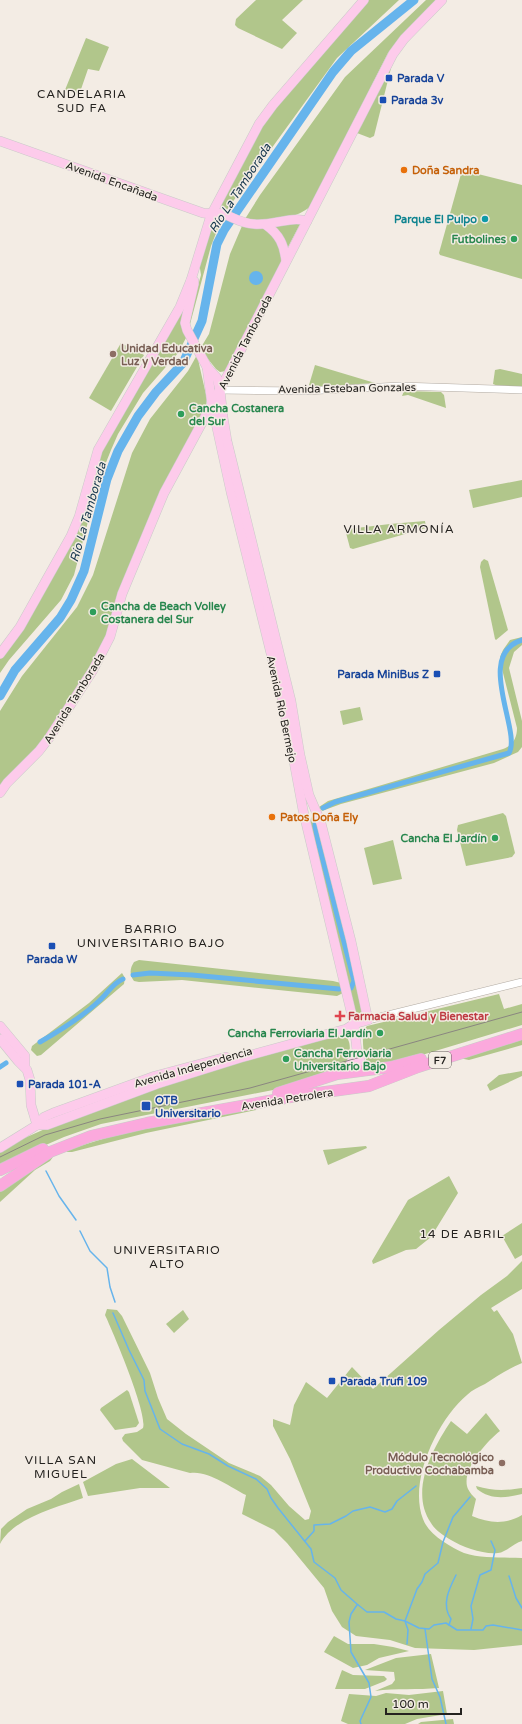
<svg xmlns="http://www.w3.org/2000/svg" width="522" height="1724" font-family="'Varela Round',sans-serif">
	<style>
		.green { fill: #b1c68b }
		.water { fill: #66b4ec }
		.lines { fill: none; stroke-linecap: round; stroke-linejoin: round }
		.stream { stroke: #66b4ec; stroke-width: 1.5 }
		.canal { stroke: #66b4ec; stroke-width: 5 }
		.river { stroke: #66b4ec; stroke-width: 9 }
		.minor-casing { stroke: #b1aaa2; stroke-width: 8 }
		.major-casing { stroke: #cacac9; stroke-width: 10 }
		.highway-casing { stroke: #cacac9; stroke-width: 12 }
		.minor { stroke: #fff; stroke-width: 7 }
		.major { stroke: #fdcbeb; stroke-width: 9 }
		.highway { stroke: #fba9dd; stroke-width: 11 }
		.tram { stroke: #8a8680; stroke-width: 1 }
		.transit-dot { fill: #1a4fb4; stroke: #f3ece4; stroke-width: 1.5 }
		.food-dot { fill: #e8710a; stroke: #f3ece4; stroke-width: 1.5 }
		.culture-dot { fill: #0f9aa8; stroke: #f3ece4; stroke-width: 1.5 }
		.leisure-dot { fill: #2e9e5b; stroke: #f3ece4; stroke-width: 1.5 }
		.education-dot { fill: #8d6e63; stroke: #f3ece4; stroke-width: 1.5 }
		.health-dot { fill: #e0444e; stroke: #f3ece4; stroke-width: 1.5 }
		.labels { text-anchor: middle; stroke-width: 3; stroke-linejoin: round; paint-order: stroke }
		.shield { fill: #f3ece4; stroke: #625f5a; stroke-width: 1 }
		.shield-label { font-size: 10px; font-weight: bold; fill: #24221f }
		.transit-label { font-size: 11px; font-weight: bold; fill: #164399; stroke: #f3ece4; text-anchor: start }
		.food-label { font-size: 11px; font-weight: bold; fill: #c56008; stroke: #f3ece4; text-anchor: start }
		.street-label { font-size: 11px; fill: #24221f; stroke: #f3ece4 }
		.culture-label { font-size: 11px; font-weight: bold; fill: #0d838f; stroke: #f3ece4; text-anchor: end }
		.leisure-label { font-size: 11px; font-weight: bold; fill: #27864d; stroke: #f3ece4; text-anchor: end }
		.education-label { font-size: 11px; font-weight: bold; fill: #785e54; stroke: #f3ece4; text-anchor: start }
		.health-label { font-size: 11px; font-weight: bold; fill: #be3a42; stroke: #f3ece4; text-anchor: start }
		.neighbourhood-label { font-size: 12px; letter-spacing: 1px; fill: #24221f; stroke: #f3ece4 }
		.water-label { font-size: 12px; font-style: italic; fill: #14354c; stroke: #f3ece4 }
	</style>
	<rect width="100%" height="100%" fill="#f3ece4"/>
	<g class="green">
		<polygon points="256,0 303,0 282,20 297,33 282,49 238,28 235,25 236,19"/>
		<polygon points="369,0 399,0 337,58 226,211 221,209 222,202 262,125 276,105"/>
		<path d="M426,0H436L401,36L388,53L310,207C293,220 265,224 245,219L260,195L345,77Z"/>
		<polygon points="86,38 109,47 99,71 88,69 79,95 65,90"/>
		<polygon points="393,60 374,136 370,138 357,133"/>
		<polygon points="466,171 522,185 522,279 440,255 439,253 461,174"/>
		<polygon points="217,217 222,218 211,246 189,328 190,314 201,275 199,262 213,220"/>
		<polygon points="297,222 300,224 299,226 287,249 273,226"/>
		<polygon points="242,226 264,228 276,236 282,259 281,264 226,371 220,372 216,369 200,349 209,334 230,254"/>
		<polygon points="184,307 187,336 178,353 143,393 118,434 111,450 99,480 74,575 61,600 9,660 0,673 0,659 23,628 69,545 102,450"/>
		<polygon points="121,343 144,355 111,411 89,398"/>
		<polygon points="197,355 207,399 206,405 107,633 89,668 47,736 0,787 0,711 22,676 77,607 93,575 132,453 150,419 188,371"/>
		<polygon points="315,365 375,383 312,387 309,385"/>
		<polygon points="500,369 522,374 522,387 498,386 493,384 495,370"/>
		<polygon points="404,391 441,392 444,395 446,408 408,395 402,396"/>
		<polygon points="522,480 522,497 473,508 469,490"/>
		<polygon points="425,521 426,528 353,549 350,548 346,533 348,529 390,524"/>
		<polygon points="484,559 488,561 508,630 496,640 495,639 480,567 481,562"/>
		<path d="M522,637V645L514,652L509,668L522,721V747L518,752L494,763L341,804L322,811L319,807L328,801L503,749C513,745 517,738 517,728L502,669L500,657L503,650L510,640Z"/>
		<polygon points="360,707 363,720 343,725 340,711"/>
		<polygon points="503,813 506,816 515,853 512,857 466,866 457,830 458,825"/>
		<polygon points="313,814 318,822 355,968 363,1012 360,1013 357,1013 355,1010 310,821"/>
		<polygon points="393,840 402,879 373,885 364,848"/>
		<path d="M139,960L333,981L341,983L343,993L337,996L182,980L139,982L134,981C129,974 130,968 134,962Z"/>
		<polygon points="122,973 125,978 124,984 41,1055 37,1056 31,1050 32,1046 89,1003"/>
		<path d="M499,994L504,1009L522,1004V1025L402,1061L369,1064C363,1059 360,1032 367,1026Z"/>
		<path d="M342,1034C355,1040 349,1058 344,1067L273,1090L101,1124L64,1137L0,1165V1152L20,1140L54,1125L157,1088L208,1071Z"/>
		<polygon points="522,1038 522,1045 469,1060 459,1058"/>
		<polygon points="522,1071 522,1076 490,1091 487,1085 499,1075"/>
		<polygon points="255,1107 256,1110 146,1133 72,1152 67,1152 67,1150 122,1133"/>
		<polygon points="366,1146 367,1148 328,1165 323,1150"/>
		<polygon points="53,1157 50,1161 35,1170 0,1202 0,1192 15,1179"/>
		<polygon points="449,1176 458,1193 431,1237 416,1249 406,1250 373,1264 372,1261 408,1200"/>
		<polygon points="522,1223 522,1255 515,1259 502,1236"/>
		<path d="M522,1261V1289L491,1308L494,1312L497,1310L513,1334L522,1363C508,1369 497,1376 485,1384C479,1387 472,1390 467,1395C438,1419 408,1481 423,1519C428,1534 450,1547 464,1553C482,1559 504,1557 522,1558V1645L474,1650L415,1648L390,1640L356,1636L342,1627L332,1611L324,1588L287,1543L274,1530L242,1514L246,1495C230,1487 208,1470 190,1473L142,1460L123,1441L122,1438L125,1434L137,1432L143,1428C148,1414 113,1332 105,1315L107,1309L117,1310L122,1316L150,1373L158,1398L167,1419L186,1434L229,1463L260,1476L271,1485L289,1506L305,1520L309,1519L311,1511L290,1459L273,1426V1419L290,1425L294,1405L306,1382L327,1398L352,1367L373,1389L439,1330L481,1295L507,1276Z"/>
		<polygon points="183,1310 189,1319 174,1333 166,1324"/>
		<polygon points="127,1390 129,1392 139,1423 136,1427 115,1430 100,1410 101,1408"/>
		<path d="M486,1413L500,1431C487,1441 460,1471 468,1489C470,1493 473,1496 476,1499L472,1516C489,1523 505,1525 522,1515V1541C514,1543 506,1552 498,1553C485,1555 462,1547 451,1540C444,1536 435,1530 431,1523C409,1491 433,1448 451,1421L467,1434Z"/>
		<polygon points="132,1459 170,1488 140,1488 88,1496 83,1482 116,1464"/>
		<path d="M79,1484L83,1498C58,1507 13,1518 0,1544L1,1529L8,1522L27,1509L51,1499L62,1492Z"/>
		<path d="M476,1486C493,1491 504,1491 522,1488V1494C506,1498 490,1500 477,1489Z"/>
		<polygon points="334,1636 348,1644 374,1644 393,1647 409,1651 379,1658 367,1665 353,1668 324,1652"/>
		<path d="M431,1654L439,1688C417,1690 396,1688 375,1691L392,1684L395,1680L394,1672L365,1670L396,1658Z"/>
		<polygon points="342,1670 353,1675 384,1676 387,1679 385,1681 365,1689 335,1689"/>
		<polygon points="443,1691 447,1714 417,1719 405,1724 348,1724 341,1721 349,1694 376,1696 386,1693 409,1695"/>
		<polygon points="453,1719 454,1724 418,1724 421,1722"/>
	</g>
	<circle class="water" cx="256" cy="278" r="7"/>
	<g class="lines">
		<g class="stream">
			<polyline points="46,1171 59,1196 76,1220"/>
			<polyline points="80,1231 90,1251 107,1268 110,1287 115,1302"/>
			<polyline points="113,1313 129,1350 144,1380 145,1391 160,1429 182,1444 209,1454 228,1466 256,1479 267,1489 271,1498 278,1508 311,1549 314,1562 335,1578 341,1590 357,1604 367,1612 384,1612 396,1619 405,1621 419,1628 429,1629 434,1625 446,1623 457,1630 483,1630 486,1626 493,1625 522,1630"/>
			<polyline points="305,1541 314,1531 314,1525 330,1524 346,1516 353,1511 370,1507 385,1512 392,1509 397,1501 416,1486"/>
			<polyline points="509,1576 516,1598 522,1608"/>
			<polyline points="357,1605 351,1614 349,1622 351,1652 369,1683 371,1697 360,1721 361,1724"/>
			<path d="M449,1625L451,1619C441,1605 449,1589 456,1575"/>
			<polyline points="425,1629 432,1679 440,1697 446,1724"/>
			<polyline points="471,1629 473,1619 471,1606 480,1575 491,1570 495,1550 491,1541"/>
			<polyline points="407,1644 408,1630 405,1621 417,1589 422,1582 425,1574 438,1563 443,1542 453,1517 470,1497"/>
		</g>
		<g class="canal">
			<path d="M323,808L335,802L509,753C522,731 474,655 522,640"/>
			<polyline points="316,815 315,826 318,841 354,981 351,988"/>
			<polyline points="133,975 150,973 192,975 339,989"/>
			<path d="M40,1042C61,1030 81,1018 99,1001C107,994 113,983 123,979"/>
			<polyline points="0,1067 6,1063"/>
		</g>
		<polyline class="river" points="0,696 15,670 60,618 71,600 84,571 107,479 118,451 138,416 156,392 183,363 202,321 217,244 224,230 333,72 351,51 414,0"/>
		<g class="minor-casing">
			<g id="minor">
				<polyline points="220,390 305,391 400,386 522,390"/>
				<polyline points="368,1020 522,982"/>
			</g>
		</g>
		<g class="major-casing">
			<g id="major">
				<path d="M0,141L203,213C210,214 217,212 224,214C234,218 243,224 254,224C272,226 290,216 307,221"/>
				<path d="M266,225C280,235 284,245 286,261"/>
				<polyline points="207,367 212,405 231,492 283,702 303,810 354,1024 357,1051 360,1058 361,1070"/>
				<polyline points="0,654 20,627 71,536 79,517 98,450 180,307 191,280 211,215 259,124 273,105 364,0"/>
				<polyline points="0,793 7,783 39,751 49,738 93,670 110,637 122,594 164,493 231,369 393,54 404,39 442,0"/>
				<polyline points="0,1026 25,1056 25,1066"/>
				<polyline points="0,1039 18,1061 27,1070 30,1080 31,1105 37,1125"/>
				<polyline points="346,1073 357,1051"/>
				<polyline points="37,1125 47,1125 157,1084 240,1058 346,1029 354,1024 368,1020 351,941 321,823 309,795 300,755 291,701 227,441 223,417 220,390 217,378 207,367 187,330 185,323 194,284 194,281 191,280"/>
				<polyline points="0,1148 37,1125 44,1117 53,1113 155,1076 226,1057"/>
			</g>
		</g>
		<g class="highway-casing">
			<g id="highway">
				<polyline points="278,1093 337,1074 391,1067 421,1059"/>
				<polyline points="0,1170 43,1149"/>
				<polyline points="0,1186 50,1152 91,1136 147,1123 296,1096 369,1086 418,1067 522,1034"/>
			</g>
		</g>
		<use href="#minor" class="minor"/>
		<use href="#major" class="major"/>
		<use href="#highway" class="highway"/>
		<polyline class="tram" points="0,1157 45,1135 100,1119 250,1088 522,1012"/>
	</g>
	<g class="transit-dot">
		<rect x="385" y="74" width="8" height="8" rx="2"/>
		<rect x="379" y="96" width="8" height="8" rx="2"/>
		<rect x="433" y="670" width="8" height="8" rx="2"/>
		<rect x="48" y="942" width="8" height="8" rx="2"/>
		<rect x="16" y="1080" width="8" height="8" rx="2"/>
		<rect x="141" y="1101" width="10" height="10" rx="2"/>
		<rect x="328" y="1377" width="8" height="8" rx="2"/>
	</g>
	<g class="food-dot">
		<circle cx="404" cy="170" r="4"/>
		<circle cx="272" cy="817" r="4"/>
	</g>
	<circle class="culture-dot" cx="485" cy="219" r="4"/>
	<g class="leisure-dot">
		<circle cx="514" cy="239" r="4"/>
		<circle cx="181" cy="414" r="4"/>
		<circle cx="93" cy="612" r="4"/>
		<circle cx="495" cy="838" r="4"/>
		<circle cx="380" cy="1033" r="4"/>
		<circle cx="286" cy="1059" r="4"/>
	</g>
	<g class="education-dot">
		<circle cx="113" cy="354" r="4"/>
		<circle cx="502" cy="1463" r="4"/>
	</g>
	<path class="health-dot" d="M338 1010h4v4h4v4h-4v4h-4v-4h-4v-4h4z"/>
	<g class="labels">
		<rect class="shield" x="429" y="1052" width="22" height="16" rx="3"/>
		<g class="shield-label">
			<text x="440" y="1064">F7</text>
		</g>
		<g class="transit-label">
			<text x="397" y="82">Parada V</text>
			<text x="391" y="104">Parada 3v</text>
			<text x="429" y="678" text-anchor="end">Parada MiniBus Z</text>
			<text x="52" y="963" text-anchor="middle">Parada W</text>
			<text x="28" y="1088">Parada 101-A</text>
			<text x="155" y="1104">OTB<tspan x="155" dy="13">Universitario</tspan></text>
			<text x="340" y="1385">Parada Trufi 109</text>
		</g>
		<g class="food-label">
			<text x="412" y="174">Doña Sandra</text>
			<text x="280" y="821">Patos Doña Ely</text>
		</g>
		<g class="street-label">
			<text transform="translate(112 181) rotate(20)" y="4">Avenida Encañada</text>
			<text transform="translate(245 342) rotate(-63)" y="4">Avenida Tamborada</text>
			<text transform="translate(347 388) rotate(-1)" y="4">Avenida Esteban Gonzales</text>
			<text transform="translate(74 698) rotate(-58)" y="4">Avenida Tamborada</text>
			<text transform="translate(282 709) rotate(78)" y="4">Avenida Río Bermejo</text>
			<text transform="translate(193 1067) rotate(-16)" y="4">Avenida Independencia</text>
			<text transform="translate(287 1099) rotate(-9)" y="4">Avenida Petrolera</text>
		</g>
		<g class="culture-label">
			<text x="477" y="223">Parque El Pulpo</text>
		</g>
		<g class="leisure-label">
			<text x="506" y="243">Futbolines</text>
			<text x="189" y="412" text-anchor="start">Cancha Costanera<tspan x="189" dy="13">del Sur</tspan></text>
			<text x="101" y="610" text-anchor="start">Cancha de Beach Volley<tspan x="101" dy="13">Costanera del Sur</tspan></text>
			<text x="487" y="842">Cancha El Jardín</text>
			<text x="372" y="1037">Cancha Ferroviaria El Jardín</text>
			<text x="294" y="1057" text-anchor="start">Cancha Ferroviaria<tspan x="294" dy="13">Universitario Bajo</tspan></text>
		</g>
		<g class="education-label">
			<text x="121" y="352">Unidad Educativa<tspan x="121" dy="13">Luz y Verdad</tspan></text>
			<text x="494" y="1461" text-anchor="end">Módulo Tecnológico<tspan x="494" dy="13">Productivo Cochabamba</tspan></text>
		</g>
		<g class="health-label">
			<text x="348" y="1020">Farmacia Salud y Bienestar</text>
		</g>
		<g class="neighbourhood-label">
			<text x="82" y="98">CANDELARIA<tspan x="82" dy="14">SUD FA</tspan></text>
			<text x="399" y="533">VILLA ARMONÍA</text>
			<text x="151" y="933">BARRIO<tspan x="151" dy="14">UNIVERSITARIO BAJO</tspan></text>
			<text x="462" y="1238">14 DE ABRIL</text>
			<text x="167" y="1254">UNIVERSITARIO<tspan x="167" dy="14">ALTO</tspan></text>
			<text x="61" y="1464">VILLA SAN<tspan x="61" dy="14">MIGUEL</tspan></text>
		</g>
		<g class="water-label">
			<text transform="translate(240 188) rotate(-57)" y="4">Río La Tamborada</text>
			<text transform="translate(88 512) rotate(-74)" y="4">Río La Tamborada</text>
		</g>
	</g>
	<path d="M386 1708v6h75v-6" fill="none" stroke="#24221f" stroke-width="2"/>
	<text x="392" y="1708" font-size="12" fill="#24221f" stroke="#f3ece4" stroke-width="3" paint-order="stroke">100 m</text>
</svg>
